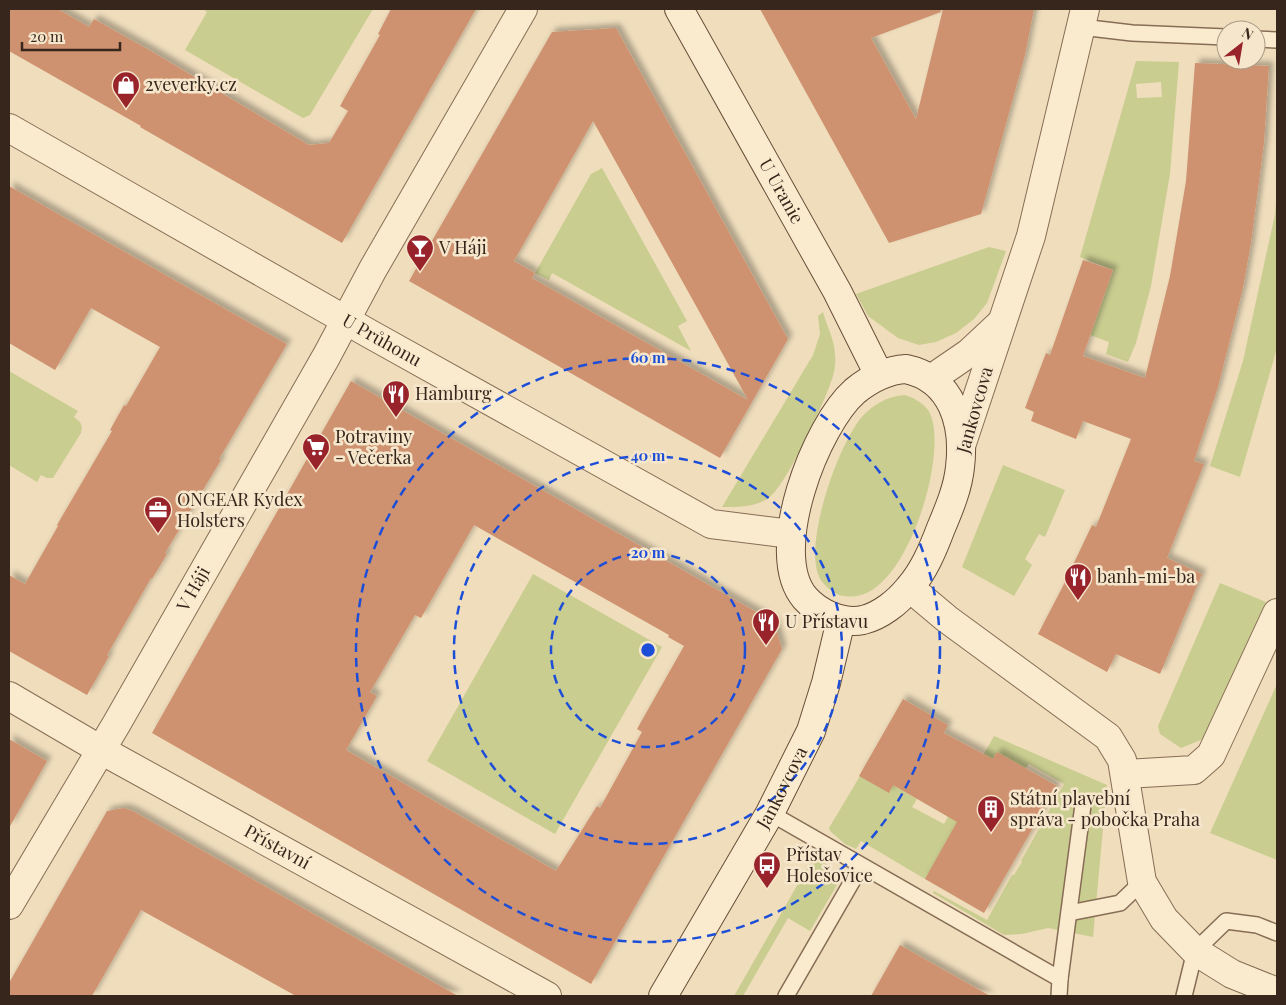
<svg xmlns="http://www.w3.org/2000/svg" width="1286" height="1005" font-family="'Playfair Display',serif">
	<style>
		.green { fill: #cacd90; fill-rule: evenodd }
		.building { fill: #cf9270; fill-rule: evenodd; filter: url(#shadow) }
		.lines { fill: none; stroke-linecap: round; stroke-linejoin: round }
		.lane-casing { stroke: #876d55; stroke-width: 18 }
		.street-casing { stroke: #876d55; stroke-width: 30 }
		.secondary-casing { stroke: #694e39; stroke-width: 30 }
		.lane { stroke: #faebcf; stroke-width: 15 }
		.street { stroke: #faebcf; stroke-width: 28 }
		.secondary { stroke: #faebcf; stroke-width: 28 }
		.ring { fill: none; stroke: #1d4ed8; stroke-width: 2.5; stroke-dasharray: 9 6 }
		.labels { text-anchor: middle; stroke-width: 5; stroke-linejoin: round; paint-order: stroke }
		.poi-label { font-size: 18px; fill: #36261b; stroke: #f6e7cc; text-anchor: start }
		.street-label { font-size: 18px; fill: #36261b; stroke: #f6e7cc }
		.centre { fill: #1d4ed8; stroke: #f6e7cc; stroke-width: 2.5 }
		.ring-label { font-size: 15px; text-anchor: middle; font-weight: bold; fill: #1d4ed8; stroke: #f6e7cc; stroke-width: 5; stroke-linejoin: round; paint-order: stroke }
	</style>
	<defs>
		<filter id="shadow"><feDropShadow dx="4.5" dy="-4.5" stdDeviation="2.5" flood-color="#0004"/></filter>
	</defs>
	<rect width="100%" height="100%" fill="#efddbc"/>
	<g class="green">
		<polygon points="203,9 373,9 310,115 303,118 185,50 207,12"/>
		<path d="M1136,61L1179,62L1170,174L1151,286L1136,343L1128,362L1106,354L1109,342L1090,335L1113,270L1080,257ZM1161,82L1162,97L1137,98L1136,84Z"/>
		<polygon points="602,168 687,321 678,326 691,351 552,273 549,280 535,273 591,174"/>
		<polygon points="1277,190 1277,348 1240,477 1210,466 1243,361 1275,214"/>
		<polygon points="989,247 1006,251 987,303 974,319 956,333 936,342 919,345 898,338 868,316 856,294"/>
		<path d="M823,312C827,327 835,340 835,356C836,364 834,375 831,382C824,403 784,491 767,499C754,507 738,507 722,507L813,355L820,334L818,316Z"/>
		<polygon points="9,371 78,411 74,417 80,422 82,427 81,433 53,478 47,478 41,475 37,482 9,465"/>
		<path d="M905,395C917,399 929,406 932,419C945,463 907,588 857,596C849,597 841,597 835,593C824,586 818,579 816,566C810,528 837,450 860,419C872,405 887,396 905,395Z"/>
		<polygon points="1003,465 1065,490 1045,537 1039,534 1025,559 1032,565 1014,596 962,567"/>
		<polygon points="533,574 662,647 555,834 427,761"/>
		<polygon points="1220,583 1266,602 1203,739 1181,748 1160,734 1158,726"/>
		<polygon points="1277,684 1277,860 1210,833"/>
		<polygon points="994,736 1107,785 1093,937 1048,928 1022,934 1004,935 933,893 934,891 987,920 1012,875 1014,875 1022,862 1021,861 1064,784 1029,764 925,879 861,841 856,849 845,844 830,831 829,828 860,776 893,785 917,799 912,807 944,824"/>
		<polygon points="811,861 820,861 825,863 835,874 837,885 810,931 788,918 743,996 734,996"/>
	</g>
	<g class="building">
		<polygon points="9,9 58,9 89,27 94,19 151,51 309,145 329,143 348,111 340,106 380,35 378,34 391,9 476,9 342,243 140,127 141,126 9,51"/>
		<polygon points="760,9 940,9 941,12 871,38 916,119 943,9 1034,9 1025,55 981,214 889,243"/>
		<path d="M616,28L788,339L720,458L409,281L552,32ZM593,121L700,313L748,400L532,278L535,273L514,261Z"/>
		<polygon points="1195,63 1269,66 1264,143 1251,243 1243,288 1218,387 1194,461 1204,464 1167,558 1202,574 1160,674 1116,654 1107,672 1038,634 1062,588 1092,525 1096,527 1131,439 1083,421 1076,439 1031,421 1034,412 1025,408 1046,353 1050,355 1083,260 1113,270 1083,356 1145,378 1170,276 1186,181"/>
		<polygon points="9,186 287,344 219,459 221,460 165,553 167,554 152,579 151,578 107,655 109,656 87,695 9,651 9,575 25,584 58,526 57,525 112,431 110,430 124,405 126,406 160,347 91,308 55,370 9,343"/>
		<path d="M351,381L774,622L782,649L591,984L152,733ZM474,525L669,635L668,637L684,646L637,729L642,732L600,808L597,806L556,871L346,750L377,696L370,692L415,615L421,618Z"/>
		<polygon points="903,699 948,725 944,733 993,759 997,752 1057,786 984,913 925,879 957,822 893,785 889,793 859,776"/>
		<polygon points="9,739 47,761 9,828"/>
		<polygon points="124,808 133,811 458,996 296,996 141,910 92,996 9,996 9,983 107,811"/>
		<polygon points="900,945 990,996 871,996"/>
	</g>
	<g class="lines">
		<g class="lane-casing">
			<g id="lane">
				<polyline points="1081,27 1132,33 1226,37"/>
				<polyline points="1256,39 1277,40"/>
				<polyline points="770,813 1060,979 1059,996"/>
				<polyline points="1069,913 1120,903 1142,882"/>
				<polyline points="1060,979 1083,805"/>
				<polyline points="786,996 861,866"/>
				<polyline points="1184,996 1195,951 1226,921 1257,925 1277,933"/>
			</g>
		</g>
		<g class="street-casing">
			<g id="street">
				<path id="s1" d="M9,128L370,334L711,524L791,534"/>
				<polyline points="931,379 969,353 1000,324"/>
				<polyline points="961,446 1031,236 1085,9"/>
				<polyline points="910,588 947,619 1108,737 1122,760 1142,882 1164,919 1195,951 1232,974 1277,992"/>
				<path id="s2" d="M9,696L101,750L547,996"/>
				<polyline points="1126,774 1194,770 1211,755 1277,613"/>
				<path id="s3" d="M9,905L117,723L326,357L373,269L523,9"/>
			</g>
		</g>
		<g class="secondary-casing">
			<g id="secondary">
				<path id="s4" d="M679,9L837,291L879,375"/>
				<path d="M906,369C953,379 965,425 960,467C958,488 949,509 941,528C933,549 924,571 909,588C898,602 880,616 863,620C843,624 819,614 805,598C766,553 816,425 855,391C871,378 887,370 906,369Z"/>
				<path id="s5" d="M663,996L770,813L811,731L826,683L841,620"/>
			</g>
		</g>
		<use href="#lane" class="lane"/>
		<use href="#street" class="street"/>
		<use href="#secondary" class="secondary"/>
	</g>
	<g class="ring">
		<circle cx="648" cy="650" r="97"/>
		<circle cx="648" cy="650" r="194"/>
		<circle cx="648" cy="650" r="292"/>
	</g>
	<defs>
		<g id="shop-pin" transform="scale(1.4375)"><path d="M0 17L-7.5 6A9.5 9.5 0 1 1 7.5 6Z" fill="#98232b" stroke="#f6e7cc"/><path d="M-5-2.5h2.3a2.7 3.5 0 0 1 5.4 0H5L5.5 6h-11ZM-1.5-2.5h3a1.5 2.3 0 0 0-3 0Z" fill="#fff"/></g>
		<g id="bar-pin" transform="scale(1.4375)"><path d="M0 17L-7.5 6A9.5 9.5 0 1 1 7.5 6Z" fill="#98232b" stroke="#f6e7cc"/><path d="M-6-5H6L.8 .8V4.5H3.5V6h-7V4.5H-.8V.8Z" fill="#fff"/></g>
		<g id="restaurant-pin" transform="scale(1.4375)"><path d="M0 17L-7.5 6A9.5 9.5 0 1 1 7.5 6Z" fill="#98232b" stroke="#f6e7cc"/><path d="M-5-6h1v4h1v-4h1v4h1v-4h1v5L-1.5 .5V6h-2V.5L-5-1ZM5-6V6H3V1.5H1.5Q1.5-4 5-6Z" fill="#fff"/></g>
		<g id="supermarket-pin" transform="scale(1.4375)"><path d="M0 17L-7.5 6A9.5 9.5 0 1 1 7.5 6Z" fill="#98232b" stroke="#f6e7cc"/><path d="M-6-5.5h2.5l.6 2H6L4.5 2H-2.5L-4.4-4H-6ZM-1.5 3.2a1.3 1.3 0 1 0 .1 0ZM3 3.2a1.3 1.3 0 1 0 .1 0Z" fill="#fff"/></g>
		<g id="office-pin" transform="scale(1.4375)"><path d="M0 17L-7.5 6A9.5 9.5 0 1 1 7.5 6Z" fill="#98232b" stroke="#f6e7cc"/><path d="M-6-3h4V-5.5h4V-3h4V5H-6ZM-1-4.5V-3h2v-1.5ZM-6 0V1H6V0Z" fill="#fff"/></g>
		<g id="building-pin" transform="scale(1.4375)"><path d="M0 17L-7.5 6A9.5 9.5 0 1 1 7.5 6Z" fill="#98232b" stroke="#f6e7cc"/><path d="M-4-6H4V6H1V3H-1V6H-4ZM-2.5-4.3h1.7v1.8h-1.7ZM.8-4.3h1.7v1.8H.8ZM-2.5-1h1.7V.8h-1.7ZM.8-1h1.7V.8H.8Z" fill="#fff"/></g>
		<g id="bus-pin" transform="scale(1.4375)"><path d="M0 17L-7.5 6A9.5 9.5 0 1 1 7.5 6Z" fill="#98232b" stroke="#f6e7cc"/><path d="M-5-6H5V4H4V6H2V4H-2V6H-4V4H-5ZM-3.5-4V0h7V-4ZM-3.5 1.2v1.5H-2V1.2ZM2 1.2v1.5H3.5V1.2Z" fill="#fff"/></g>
	</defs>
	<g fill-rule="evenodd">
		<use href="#shop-pin" x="126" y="85"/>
		<use href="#bar-pin" x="420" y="248"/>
		<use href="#restaurant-pin" x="396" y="394"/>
		<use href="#supermarket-pin" x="316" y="447"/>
		<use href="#office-pin" x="158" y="510"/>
		<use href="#restaurant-pin" x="1078" y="577"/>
		<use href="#restaurant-pin" x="766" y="622"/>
		<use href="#building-pin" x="991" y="809"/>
		<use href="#bus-pin" x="767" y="865"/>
	</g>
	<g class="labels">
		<g class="poi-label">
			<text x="145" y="91">2veverky.cz</text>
			<text x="439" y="254">V Háji</text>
			<text x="415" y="400">Hamburg</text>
			<text x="335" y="443">Potraviny<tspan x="335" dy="21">- Večerka</tspan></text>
			<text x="177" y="506">ONGEAR Kydex<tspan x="177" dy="21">Holsters</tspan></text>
			<text x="1097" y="583">banh-mi-ba</text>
			<text x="785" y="628">U Přístavu</text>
			<text x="1010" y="805">Státní plavební<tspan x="1010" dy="21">správa - pobočka Praha</tspan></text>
			<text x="786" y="861">Přístav<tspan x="786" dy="21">Holešovice</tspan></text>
		</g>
		<g class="street-label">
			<text dy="6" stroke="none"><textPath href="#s4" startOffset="209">U Uranie</textPath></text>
			<text dy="6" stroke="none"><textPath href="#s1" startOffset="429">U Průhonu</textPath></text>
			<text transform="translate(975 410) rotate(-74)" y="6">Jankovcova</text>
			<text dy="6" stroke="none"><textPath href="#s3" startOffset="366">V Háji</textPath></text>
			<text dy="6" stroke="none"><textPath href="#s5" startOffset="240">Jankovcova</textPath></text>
			<text dy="6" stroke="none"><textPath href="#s2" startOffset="308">Přístavní</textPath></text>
		</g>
	</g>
	<circle cx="648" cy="650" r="8" class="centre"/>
	<g class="ring-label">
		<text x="648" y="363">60 m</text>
		<text x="648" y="461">40 m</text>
		<text x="648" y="558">20 m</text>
	</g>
	<rect width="1286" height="1005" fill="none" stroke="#36261b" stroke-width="20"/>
	<g transform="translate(1241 45) rotate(31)"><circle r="24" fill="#f6e7cc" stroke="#a99a85"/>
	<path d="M0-4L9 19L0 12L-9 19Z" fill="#98232b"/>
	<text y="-8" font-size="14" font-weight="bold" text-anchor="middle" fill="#36261b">N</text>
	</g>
	<path d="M22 42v8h98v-8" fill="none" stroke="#36261b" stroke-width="2.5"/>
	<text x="30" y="42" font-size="15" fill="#36261b" stroke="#f6e7cc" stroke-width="4" paint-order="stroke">20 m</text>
</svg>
